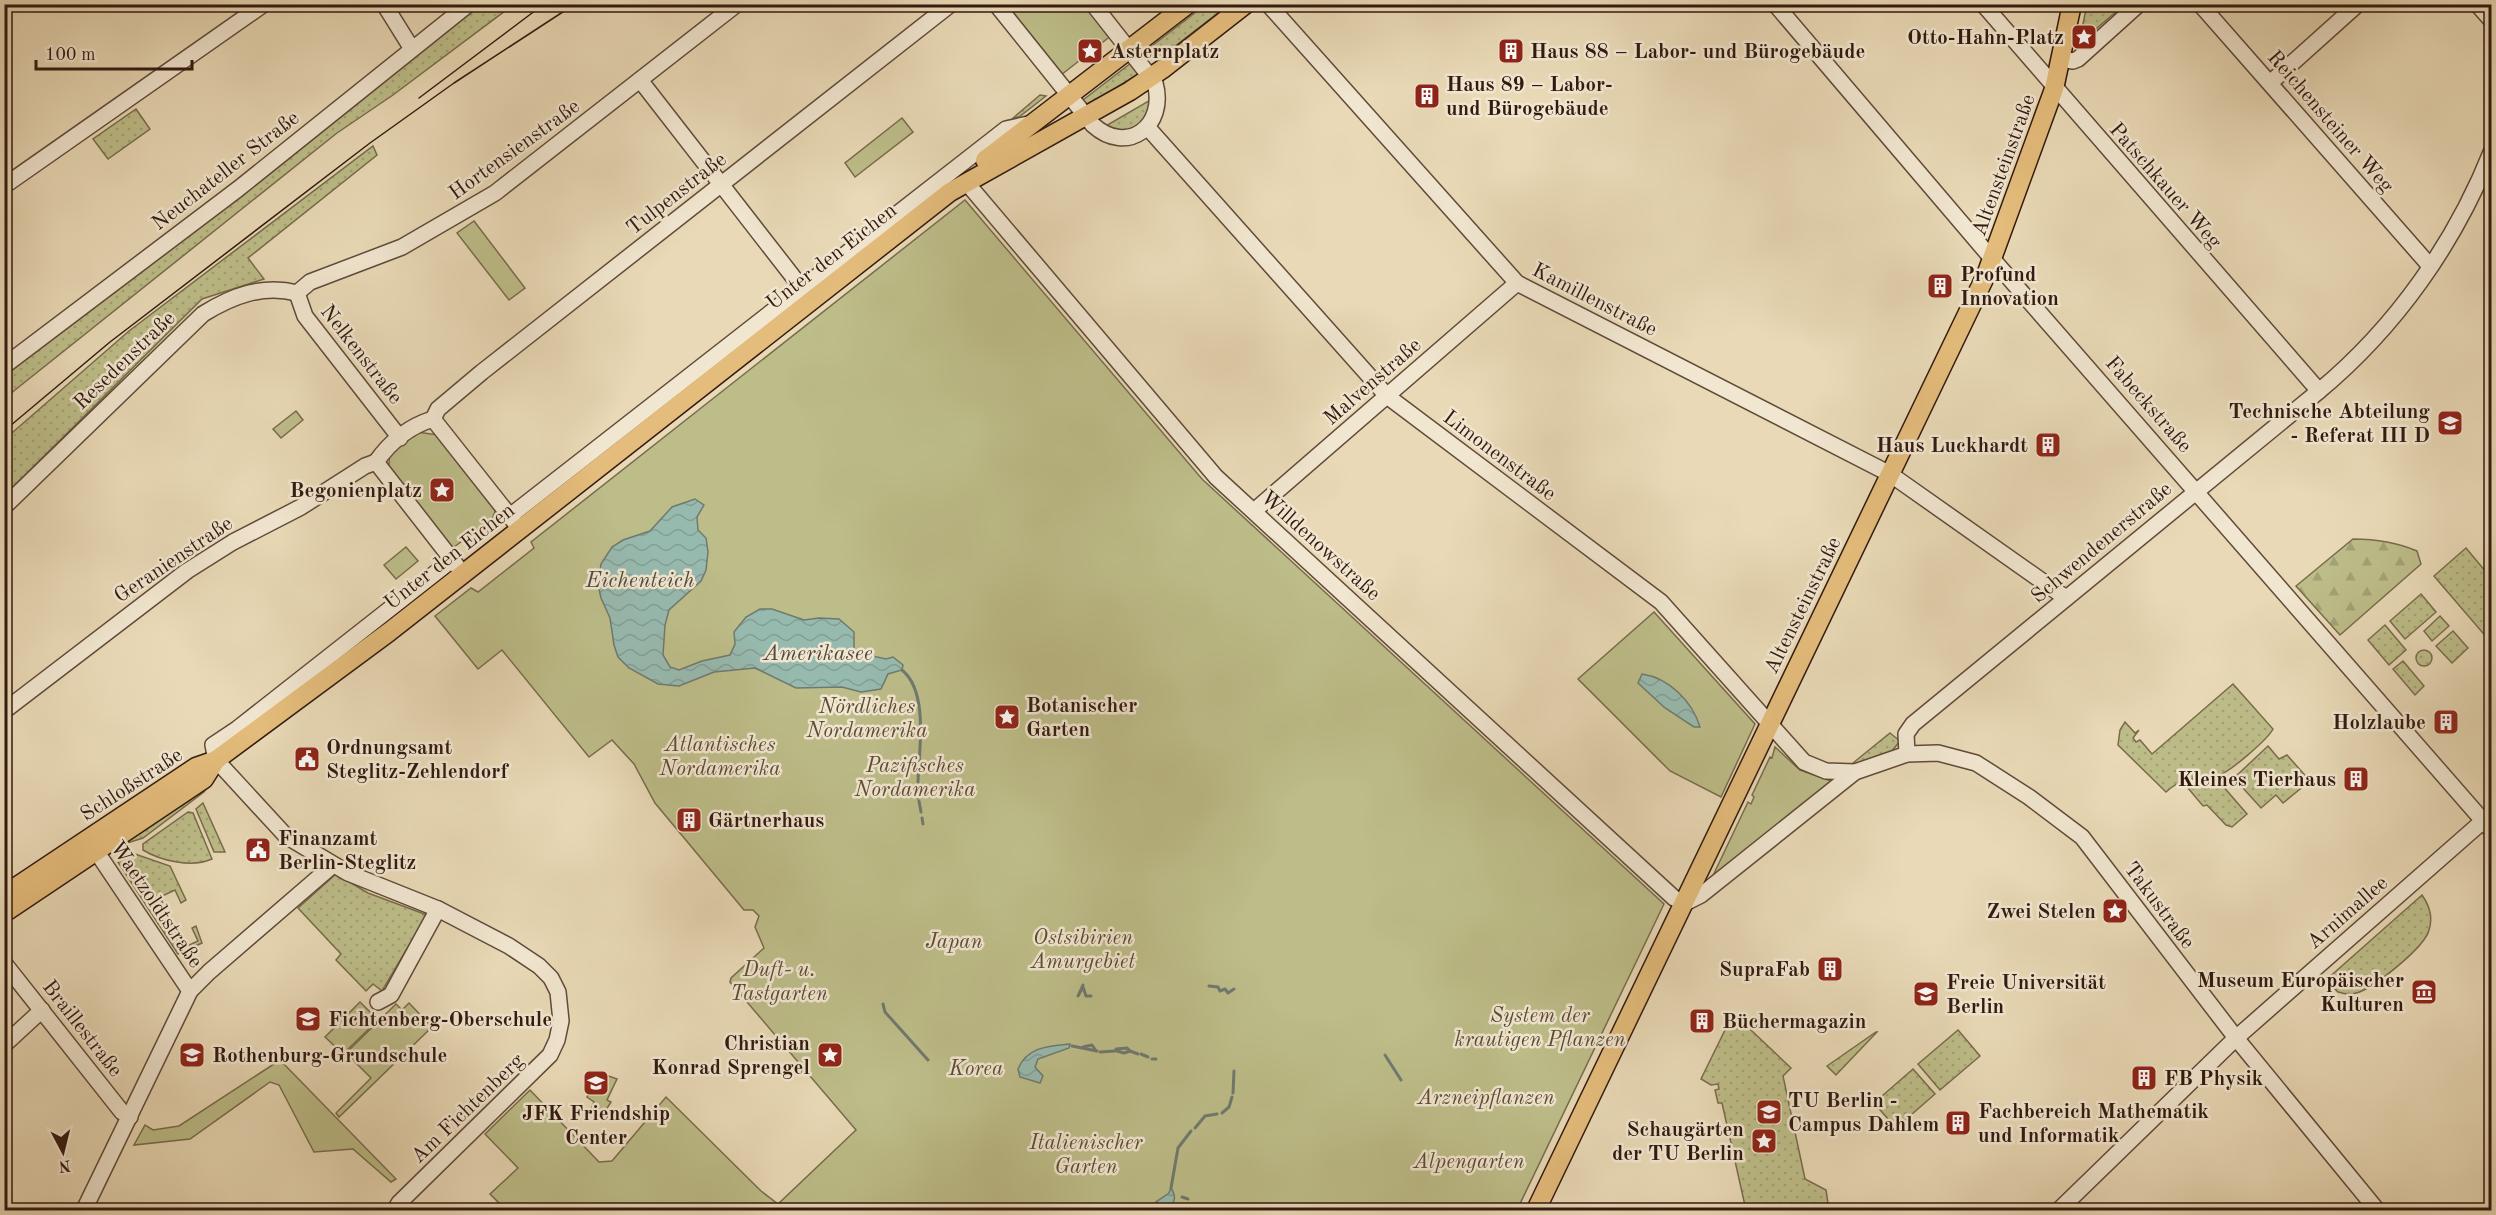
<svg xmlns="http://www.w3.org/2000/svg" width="2496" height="1215" font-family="'Old Standard TT',serif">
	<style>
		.grass { fill: url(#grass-dots); stroke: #786c4c; stroke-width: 1.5 }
		.forest { fill: url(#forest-firs); stroke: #786c4c; stroke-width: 1.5 }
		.park { fill: #bdbd89; stroke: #786c4c; stroke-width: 1.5 }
		.water { fill: url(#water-waves); stroke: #6f7a6f; stroke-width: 1.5 }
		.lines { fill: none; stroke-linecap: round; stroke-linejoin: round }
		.stream { stroke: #6f7a6f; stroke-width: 3 }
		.minor-casing { stroke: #604a3a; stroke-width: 18 }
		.major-casing { stroke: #321a10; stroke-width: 21 }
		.minor { stroke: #f1e6d0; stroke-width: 15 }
		.major { stroke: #e4bc7b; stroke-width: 18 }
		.tram { stroke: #321a10; stroke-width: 1.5 }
		.labels { text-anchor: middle; stroke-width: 5; stroke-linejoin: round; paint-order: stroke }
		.poi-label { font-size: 21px; font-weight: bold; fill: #321a10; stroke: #f1e6d0; text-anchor: start }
		.street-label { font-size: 21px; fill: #321a10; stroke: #f1e6d0 }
		.park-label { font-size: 21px; font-style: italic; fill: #5c4b34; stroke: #f1e6d0 }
		.water-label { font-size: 22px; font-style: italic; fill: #504a40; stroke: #f1e6d0 }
	</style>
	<defs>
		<pattern id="grass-dots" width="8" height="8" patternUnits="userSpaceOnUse" patternTransform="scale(1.5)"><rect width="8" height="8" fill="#bdbd89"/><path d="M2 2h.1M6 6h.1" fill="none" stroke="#a3a275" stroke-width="1.8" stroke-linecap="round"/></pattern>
		<pattern id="forest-firs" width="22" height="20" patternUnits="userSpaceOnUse" patternTransform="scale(1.5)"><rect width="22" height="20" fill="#bdbd89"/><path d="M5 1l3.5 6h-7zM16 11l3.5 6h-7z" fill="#a3a275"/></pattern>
		<pattern id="water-waves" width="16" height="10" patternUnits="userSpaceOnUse" patternTransform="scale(1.5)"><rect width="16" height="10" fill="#97baaf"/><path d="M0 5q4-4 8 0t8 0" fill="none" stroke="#839f96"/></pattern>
	</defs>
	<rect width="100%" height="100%" fill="#e9d9b6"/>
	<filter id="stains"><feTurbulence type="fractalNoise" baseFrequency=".00333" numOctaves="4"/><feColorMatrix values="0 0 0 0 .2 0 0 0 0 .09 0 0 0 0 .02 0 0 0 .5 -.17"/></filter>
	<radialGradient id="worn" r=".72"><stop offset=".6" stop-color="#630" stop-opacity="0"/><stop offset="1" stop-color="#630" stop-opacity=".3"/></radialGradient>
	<g class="grass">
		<polygon points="479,5 513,5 393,95 337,133 5,398 5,373 253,186"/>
		<polygon points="1205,5 1228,5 1157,60 1148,49"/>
		<polygon points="2087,5 2087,4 2124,5 2083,40 2080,38"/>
		<polygon points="1131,63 1140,73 1088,105 1083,100"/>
		<polygon points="1040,95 1046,96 1019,117 1012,119"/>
		<polygon points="1152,99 1145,122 1126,132 1104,127"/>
		<polygon points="136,109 150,129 108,159 93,139"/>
		<polygon points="373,146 377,155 248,258 264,279 202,299 5,495 5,439 129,331"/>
		<polygon points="2466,548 2491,578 2491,636 2488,639 2434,576"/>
		<polygon points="2421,594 2436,612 2405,639 2390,621"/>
		<polygon points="2440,616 2449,626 2432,641 2424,631"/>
		<polygon points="2385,625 2406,650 2389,665 2368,640"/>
		<polygon points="2453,631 2468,648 2452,663 2436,646"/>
		<circle cx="2424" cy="658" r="8"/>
		<polygon points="2403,661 2424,686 2415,695 2393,669"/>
		<path d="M2233,684L2273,729C2268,739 2230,772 2219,775C2196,781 2186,774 2166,792L2118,745L2120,730L2125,722L2135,733L2139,730L2133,738L2136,742L2140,740L2152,754Z"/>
		<polygon points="1890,733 1900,741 1891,752 1855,765 1853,763"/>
		<polygon points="2268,746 2279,759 2287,755 2310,781 2283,803 2276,795 2261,808 2234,778"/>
		<polygon points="204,785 206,789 204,792 143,838 124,844 203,790"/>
		<polygon points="2222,785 2247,814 2232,827 2226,825 2207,805 2203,806 2188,788"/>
		<polygon points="203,803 225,852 214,852 196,809"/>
		<path d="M188,812L193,813L212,859C192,868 161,861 143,850V844Z"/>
		<polygon points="132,853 170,866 186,900 181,903 175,890 160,897 183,948 198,941 192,928 196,926 202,943 178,954 118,862"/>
		<polygon points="336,874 368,893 427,915 382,991 373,984 366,991 336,960 341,954 298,908"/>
		<path d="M2422,895C2429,905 2433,918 2429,930C2425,947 2373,989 2356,993C2350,995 2344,994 2338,992L2326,980Z"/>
		<polygon points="1735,1015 1791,1068 1783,1076 1805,1179 1826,1190 1829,1210 1746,1210 1722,1103 1718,1103 1715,1090 1719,1089 1718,1084 1711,1085 1701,1079 1730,1020"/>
		<polygon points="1958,1030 1980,1056 1940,1090 1918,1064"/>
		<polygon points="1877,1032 1836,1075 1827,1066 1876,1032"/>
		<polygon points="1913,1069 1935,1094 1896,1128 1874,1103"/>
	</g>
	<path class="forest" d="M2353,539C2375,539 2396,542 2417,551L2421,564L2340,635L2296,586Z"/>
	<g class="park">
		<polygon points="1002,5 1087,5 1112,35 1061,75"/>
		<polygon points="902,118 913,132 855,177 845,163"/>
		<polygon points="965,200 1202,479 1664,904 1517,1210 503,1210 502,1206 490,1194 518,1168 485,1134 530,1090 599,1162 612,1161 666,1097 761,1191 778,1204 856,1130 730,982 731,978 764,948 755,927 759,916 753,910 744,910 655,803 634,764 612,740 589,757 502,650 478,669 435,616 471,588 478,592 534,548 531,542"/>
		<polygon points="474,221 525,288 509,300 457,233"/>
		<polygon points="296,411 303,420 281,438 273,429"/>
		<polygon points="417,432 438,435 496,509 492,519 454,547 445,546 388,474 390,452"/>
		<polygon points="406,547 418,561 396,579 384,565"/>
		<polygon points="1654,612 1755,724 1721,797 1670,771 1578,679"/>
		<polygon points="1775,747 1800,770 1834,782 1709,884 1748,802 1751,804 1754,797 1752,795 1770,757 1772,758"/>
		<polygon points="360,1002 378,1020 343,1054 325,1037"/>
		<polygon points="409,1003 432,1027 339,1117 336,1113 371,1078 346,1053 396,1004 402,1010"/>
		<polygon points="280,1060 396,1179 391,1182 353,1149 314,1152 279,1085 270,1082 190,1139 134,1145 145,1125 153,1130 179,1126"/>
		<polygon points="600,1073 617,1079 607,1100 611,1102 601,1118 591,1109 594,1102 587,1097"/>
	</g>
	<g class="water">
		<polygon points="695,499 704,505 697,517 698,530 706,538 708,552 706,570 701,581 669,610 665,625 663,655 670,667 679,670 702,661 730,655 735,644 734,632 746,617 760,609 772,609 804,620 819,618 839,619 854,632 854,652 886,659 893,657 903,665 902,670 888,674 881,689 861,692 842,687 796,688 755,668 714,672 679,686 658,684 629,668 618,657 614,645 610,618 601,598 598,585 601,564 612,547 623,540 650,531 672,507"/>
		<path d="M1642,674C1669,678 1692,701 1700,727H1694L1665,708L1638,683Z"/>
		<path d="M1070,1044L1069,1048L1038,1059L1035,1067L1043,1076L1040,1083L1020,1077L1018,1069C1027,1047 1048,1046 1070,1044Z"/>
		<path d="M1171,1188C1176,1196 1176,1202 1168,1208L1156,1202L1169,1193Z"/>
	</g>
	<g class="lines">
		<g class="stream">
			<path d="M902,670C929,692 919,750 918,782"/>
			<polyline points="918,787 918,798"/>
			<polyline points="919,801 921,812"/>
			<polyline points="922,818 923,824"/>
			<polyline points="1083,985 1078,996 1083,987 1086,996 1091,996"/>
			<polyline points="1209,986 1218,987 1220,991 1225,989 1228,993 1234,989"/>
			<polyline points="883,1004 885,1012 928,1060"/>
			<polyline points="1072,1046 1097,1051"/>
			<polyline points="1083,1047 1092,1045 1096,1051"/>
			<polyline points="1116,1049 1127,1048 1130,1051"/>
			<polyline points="1117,1051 1124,1053 1130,1051 1138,1054"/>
			<polyline points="1100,1052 1115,1051"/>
			<polyline points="1141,1054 1148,1057"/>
			<polyline points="1385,1055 1401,1080"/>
			<polyline points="1152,1059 1156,1059"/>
			<polyline points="1233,1093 1234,1071"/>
			<polyline points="1222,1113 1229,1107 1232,1097"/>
			<polyline points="1195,1128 1205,1116 1217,1114"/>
			<polyline points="1171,1188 1178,1148 1191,1131"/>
			<polyline points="1182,1197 1188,1199"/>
			<polyline points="1334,1204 1336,1205"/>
			<polyline points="1339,1205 1358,1209"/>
		</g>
		<g class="minor-casing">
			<g id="minor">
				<polyline points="384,4 412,49"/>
				<path d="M996,4L1093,125C1127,156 1167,126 1155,83L1093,4"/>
				<polyline points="1268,4 1517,283 1890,474 2066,598"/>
				<polyline points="1775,4 1982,247 2492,831"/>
				<polyline points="1983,4 2319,391"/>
				<polyline points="2200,4 2430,266"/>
				<polyline points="2477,4 2492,21"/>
				<polyline points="2061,59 2073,61 2078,59 2139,4"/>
				<polyline points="640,80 801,287"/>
				<polyline points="2270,83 2358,4"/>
				<polyline points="1149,129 1387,396 1661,602 1804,762 1826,771 1855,772"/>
				<polyline points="966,182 1216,477 1674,898 1685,903 1701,895 1855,772 1907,754 1938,753 1976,763 2029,797 2082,837 2236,1038 2377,1210"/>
				<polyline points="4,186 264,4"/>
				<polyline points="297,293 310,282 402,247 495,193 737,4"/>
				<polyline points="297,293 305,316 400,438"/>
				<polyline points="4,366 238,189 469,4"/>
				<polyline points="433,419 438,409 482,372 951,4"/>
				<polyline points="433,419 516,524"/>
				<polyline points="376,462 457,566"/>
				<path d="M376,462C390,442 410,426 433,419"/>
				<path d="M4,507L203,314C232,296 263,284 297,293"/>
				<polyline points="1254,511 1517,283"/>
				<polyline points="510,516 1006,129 1033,123"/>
				<polyline points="4,711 187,571 233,542 301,507 365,466 376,462"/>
				<path d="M1907,754L1906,734L1913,724L2319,391C2396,327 2455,243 2492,150"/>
				<polyline points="90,842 190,991"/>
				<polyline points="4,963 122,1112 130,1117"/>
				<polyline points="378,1002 391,995 438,909"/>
				<polyline points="4,1045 42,1010"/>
				<polyline points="84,1210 190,991 209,972 333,865"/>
				<polyline points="395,1210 399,1203 550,1055 557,1040 561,1021 558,992 551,978 539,966 509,946 438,909 348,873 286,836 216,760 213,745 237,729 452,560"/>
				<polyline points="2059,1210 2236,1038 2483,821"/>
			</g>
		</g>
		<g class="major-casing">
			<g id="major">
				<polyline points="985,160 1188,4"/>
				<polyline points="4,895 196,767 216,760 389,632 950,192 1130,91 1164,68 1246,4"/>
				<polyline points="4,913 204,779 216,760"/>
				<polyline points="1536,1210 1986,275 2054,89 2072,4"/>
			</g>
		</g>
		<use href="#minor" class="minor"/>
		<use href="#major" class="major"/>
		<g class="tram">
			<polyline points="419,98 544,4"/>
			<polyline points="4,431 110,342 370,143 454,83 575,4"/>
		</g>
	</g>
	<defs>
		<g id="sight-square" transform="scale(1.35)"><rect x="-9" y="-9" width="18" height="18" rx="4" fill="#8f2418" stroke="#f1e6d0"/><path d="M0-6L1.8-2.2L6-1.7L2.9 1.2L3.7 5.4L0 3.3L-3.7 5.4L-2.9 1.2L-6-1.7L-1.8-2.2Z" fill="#fff"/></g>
		<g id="building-square" transform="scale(1.35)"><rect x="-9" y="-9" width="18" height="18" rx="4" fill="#8f2418" stroke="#f1e6d0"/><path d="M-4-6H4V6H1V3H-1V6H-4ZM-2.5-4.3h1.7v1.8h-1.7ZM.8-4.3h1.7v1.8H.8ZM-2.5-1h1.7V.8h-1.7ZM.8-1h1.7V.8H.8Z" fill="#fff"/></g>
		<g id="university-square" transform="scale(1.35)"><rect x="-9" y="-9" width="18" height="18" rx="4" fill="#8f2418" stroke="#f1e6d0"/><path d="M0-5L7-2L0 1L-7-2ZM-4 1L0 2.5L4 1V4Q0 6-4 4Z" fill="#fff"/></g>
		<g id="civic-square" transform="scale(1.35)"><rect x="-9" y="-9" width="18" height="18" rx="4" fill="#8f2418" stroke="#f1e6d0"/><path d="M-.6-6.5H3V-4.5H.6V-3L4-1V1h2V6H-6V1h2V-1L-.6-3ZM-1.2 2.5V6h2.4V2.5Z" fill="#fff"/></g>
		<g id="museum-square" transform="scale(1.35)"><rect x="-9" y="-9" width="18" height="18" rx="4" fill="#8f2418" stroke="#f1e6d0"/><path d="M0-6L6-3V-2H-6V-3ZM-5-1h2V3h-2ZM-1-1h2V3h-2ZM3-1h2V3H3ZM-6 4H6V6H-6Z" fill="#fff"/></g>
		<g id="school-square" transform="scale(1.35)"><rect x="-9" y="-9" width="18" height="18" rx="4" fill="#8f2418" stroke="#f1e6d0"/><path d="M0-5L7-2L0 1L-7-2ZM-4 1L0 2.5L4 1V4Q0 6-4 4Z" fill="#fff"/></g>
	</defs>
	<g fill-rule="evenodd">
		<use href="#sight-square" x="2084" y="37"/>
		<use href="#sight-square" x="1090" y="51"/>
		<use href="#building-square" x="1511" y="51"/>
		<use href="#building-square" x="1427" y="96"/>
		<use href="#building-square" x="1940" y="286"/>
		<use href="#university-square" x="2450" y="423"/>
		<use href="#building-square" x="2048" y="445"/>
		<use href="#sight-square" x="442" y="490"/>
		<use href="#sight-square" x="1007" y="717"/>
		<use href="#building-square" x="2446" y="722"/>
		<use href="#civic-square" x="307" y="759"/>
		<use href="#building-square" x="2356" y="779"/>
		<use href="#building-square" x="689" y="820"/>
		<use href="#civic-square" x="258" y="850"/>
		<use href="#sight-square" x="2115" y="911"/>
		<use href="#building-square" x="1830" y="969"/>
		<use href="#museum-square" x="2424" y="992"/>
		<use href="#university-square" x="1926" y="994"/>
		<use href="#school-square" x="308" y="1019"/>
		<use href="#building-square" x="1702" y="1021"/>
		<use href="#school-square" x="192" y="1055"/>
		<use href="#sight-square" x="830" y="1055"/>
		<use href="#building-square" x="2144" y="1078"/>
		<use href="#school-square" x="596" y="1083"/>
		<use href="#university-square" x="1769" y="1112"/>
		<use href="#building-square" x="1958" y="1123"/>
		<use href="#sight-square" x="1764" y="1141"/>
	</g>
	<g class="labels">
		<g class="poi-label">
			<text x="2064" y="44" text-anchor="end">Otto-Hahn-Platz</text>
			<text x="1110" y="58">Asternplatz</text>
			<text x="1530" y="58">Haus 88 – Labor- und Bürogebäude</text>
			<text x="1446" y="91">Haus 89 – Labor-<tspan x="1446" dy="24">und Bürogebäude</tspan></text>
			<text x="1960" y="281">Profund<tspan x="1960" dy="24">Innovation</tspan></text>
			<text x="2430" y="418" text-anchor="end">Technische Abteilung<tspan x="2430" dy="24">- Referat III D</tspan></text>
			<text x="2028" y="452" text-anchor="end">Haus Luckhardt</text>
			<text x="422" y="497" text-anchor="end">Begonienplatz</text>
			<text x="1026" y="712">Botanischer<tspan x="1026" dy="24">Garten</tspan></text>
			<text x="2426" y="729" text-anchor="end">Holzlaube</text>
			<text x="326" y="754">Ordnungsamt<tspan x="326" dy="24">Steglitz-Zehlendorf</tspan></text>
			<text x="2336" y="786" text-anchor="end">Kleines Tierhaus</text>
			<text x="708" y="827">Gärtnerhaus</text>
			<text x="278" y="845">Finanzamt<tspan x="278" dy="24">Berlin-Steglitz</tspan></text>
			<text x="2096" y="918" text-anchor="end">Zwei Stelen</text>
			<text x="1810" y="976" text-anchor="end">SupraFab</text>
			<text x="2404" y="987" text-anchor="end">Museum Europäischer<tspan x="2404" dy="24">Kulturen</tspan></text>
			<text x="1946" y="989">Freie Universität<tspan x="1946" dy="24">Berlin</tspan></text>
			<text x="328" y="1026">Fichtenberg-Oberschule</text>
			<text x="1722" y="1028">Büchermagazin</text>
			<text x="810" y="1050" text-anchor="end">Christian<tspan x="810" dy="24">Konrad Sprengel</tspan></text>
			<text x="212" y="1062">Rothenburg-Grundschule</text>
			<text x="2164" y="1085">FB Physik</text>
			<text x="1788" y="1107">TU Berlin -<tspan x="1788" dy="24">Campus Dahlem</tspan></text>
			<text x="1978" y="1118">Fachbereich Mathematik<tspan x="1978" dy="24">und Informatik</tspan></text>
			<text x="596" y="1120" text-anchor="middle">JFK Friendship<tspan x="596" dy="24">Center</tspan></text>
			<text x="1744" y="1136" text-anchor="end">Schaugärten<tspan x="1744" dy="24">der TU Berlin</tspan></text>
		</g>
		<g class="street-label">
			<text transform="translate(2331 121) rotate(49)" y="7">Reichensteiner Weg</text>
			<text transform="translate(514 149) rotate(-36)" y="7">Hortensienstraße</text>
			<text transform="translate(2003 165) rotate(-70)" y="7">Altensteinstraße</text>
			<text transform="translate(225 170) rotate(-38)" y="7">Neuchateller Straße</text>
			<text transform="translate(2166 185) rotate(49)" y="7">Patschkauer Weg</text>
			<text transform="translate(676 193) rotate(-38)" y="7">Tulpenstraße</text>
			<text transform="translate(831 256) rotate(-38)" y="7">Unter den Eichen</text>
			<text transform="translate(1595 299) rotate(27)" y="7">Kamillenstraße</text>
			<text transform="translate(362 354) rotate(52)" y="7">Nelkenstraße</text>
			<text transform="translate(124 360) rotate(-44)" y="7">Resedenstraße</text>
			<text transform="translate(1372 381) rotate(-41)" y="7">Malvenstraße</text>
			<text transform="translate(2149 404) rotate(49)" y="7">Fabeckstraße</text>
			<text transform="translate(1500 455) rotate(37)" y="7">Limonenstraße</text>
			<text transform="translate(2101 542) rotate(-40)" y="7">Schwendenerstraße</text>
			<text transform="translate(1321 545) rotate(42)" y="7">Willdenowstraße</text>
			<text transform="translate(449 556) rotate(-38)" y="7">Unter den Eichen</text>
			<text transform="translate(173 559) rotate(-34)" y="7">Geranienstraße</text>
			<text transform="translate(1802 605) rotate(-64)" y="7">Altensteinstraße</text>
			<text transform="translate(131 784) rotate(-33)" y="7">Schloßstraße</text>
			<text transform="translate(157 904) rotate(56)" y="7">Waetzoldtstraße</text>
			<text transform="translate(2160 905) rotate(53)" y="7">Takustraße</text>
			<text transform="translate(2347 912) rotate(-41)" y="7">Arnimallee</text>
			<text transform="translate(83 1028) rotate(52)" y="7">Braillestraße</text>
			<text transform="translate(467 1108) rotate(-44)" y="7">Am Fichtenberg</text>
		</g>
		<g class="park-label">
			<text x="867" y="713">Nördliches<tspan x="867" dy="24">Nordamerika</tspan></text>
			<text x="720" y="751">Atlantisches<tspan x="720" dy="24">Nordamerika</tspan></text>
			<text x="915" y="772">Pazifisches<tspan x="915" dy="24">Nordamerika</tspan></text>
			<text x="1083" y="944">Ostsibirien<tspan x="1083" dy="24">Amurgebiet</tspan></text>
			<text x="954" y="948">Japan</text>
			<text x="779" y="976">Duft- u.<tspan x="779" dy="24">Tastgarten</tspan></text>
			<text x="1540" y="1022">System der<tspan x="1540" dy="24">krautigen Pflanzen</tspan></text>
			<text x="976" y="1075">Korea</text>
			<text x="1486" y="1104">Arzneipflanzen</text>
			<text x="1086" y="1149">Italienischer<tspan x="1086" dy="24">Garten</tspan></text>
			<text x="1469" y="1168">Alpengarten</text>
		</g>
		<g class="water-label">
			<text x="640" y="587">Eichenteich</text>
			<text x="818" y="660">Amerikasee</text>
		</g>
	</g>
	<rect width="2496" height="1215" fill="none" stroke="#e9d9b6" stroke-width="24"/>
	<rect x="6" y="6" width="2484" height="1203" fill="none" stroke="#321a10" stroke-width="3"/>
	<rect x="12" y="12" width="2472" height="1191" fill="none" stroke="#321a10" stroke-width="1.5"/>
	<g transform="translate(63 1152) rotate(173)" stroke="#f1e6d0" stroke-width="4.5" paint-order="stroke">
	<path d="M0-4.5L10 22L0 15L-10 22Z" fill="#321a10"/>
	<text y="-9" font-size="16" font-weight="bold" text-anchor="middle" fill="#321a10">N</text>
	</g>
	<path d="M36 60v9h156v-9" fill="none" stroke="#321a10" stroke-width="3"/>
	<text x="45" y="60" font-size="18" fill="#321a10" stroke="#f1e6d0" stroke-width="4.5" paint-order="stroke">100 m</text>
	<rect width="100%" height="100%" filter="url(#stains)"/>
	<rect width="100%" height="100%" fill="url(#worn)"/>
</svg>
